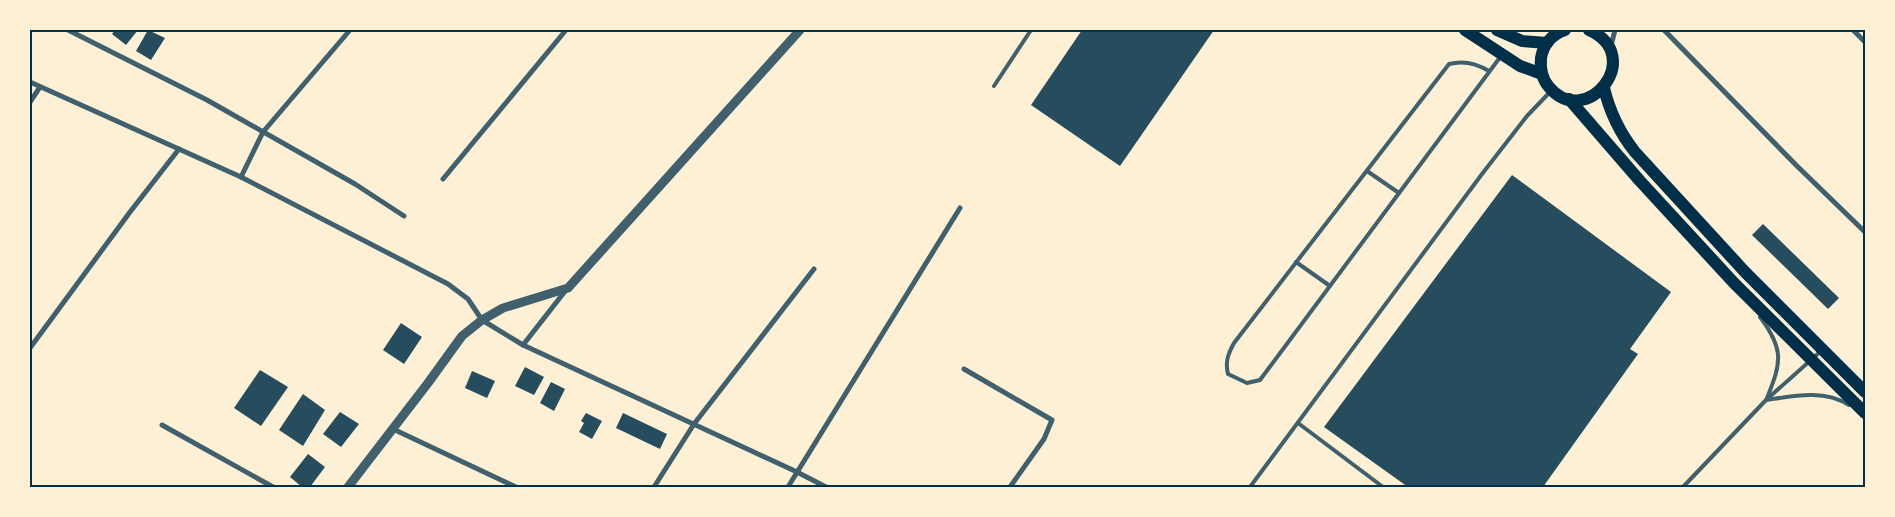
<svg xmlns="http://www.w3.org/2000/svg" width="1895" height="517" font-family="Overpass,sans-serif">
	<rect width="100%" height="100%" fill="#fdf0d5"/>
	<g fill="#264d5e">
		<polygon points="115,30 138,30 126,45 112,34"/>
		<polygon points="148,30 165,38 151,60 136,51"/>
		<polygon points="1082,30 1214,30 1120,166 1031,105"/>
		<polygon points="1512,175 1671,292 1630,349 1638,354 1543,487 1408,487 1324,427"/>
		<polygon points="1763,224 1839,298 1828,309 1752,235"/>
		<polygon points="401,323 422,337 404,364 383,350"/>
		<polygon points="525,367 544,377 534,395 515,386"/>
		<polygon points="260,370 288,387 261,426 234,408"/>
		<polygon points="472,371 495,381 487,398 465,388"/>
		<polygon points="551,382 565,389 554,411 540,403"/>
		<polygon points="303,394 325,410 303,446 279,430"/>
		<polygon points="340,412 359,424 341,447 323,434"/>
		<polygon points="586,413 602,421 592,439 579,432 584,423 581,421"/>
		<polygon points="623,413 667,434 660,449 616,428"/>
		<polygon points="308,454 325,467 310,487 302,487 290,477"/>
	</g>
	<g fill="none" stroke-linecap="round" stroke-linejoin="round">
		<g stroke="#3f606c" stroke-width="4">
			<path d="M1489,71C1476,63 1464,60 1449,64L1234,343C1228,354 1225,362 1228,374L1247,383L1260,380L1501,56"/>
			<polyline points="994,86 1031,30"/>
			<polyline points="1367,171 1399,193"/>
			<polyline points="1296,262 1330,286"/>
			<path d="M1760,317C1785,350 1781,363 1767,398"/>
			<path d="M1766,400C1793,396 1824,389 1849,405"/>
			<polyline points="1298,423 1383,487"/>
			<polyline points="1250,487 1482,174 1527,116 1550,92"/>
			<polyline points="1683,487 1766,400 1821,351"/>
		</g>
		<g stroke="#3f606c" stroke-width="5">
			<polyline points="68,30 207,100 355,184 404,216"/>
			<polyline points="1664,30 1797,166 1865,232"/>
			<polyline points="1853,30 1865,42"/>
			<polyline points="1611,46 1615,30"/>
			<polyline points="30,82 241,177 448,284 468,299 482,320 523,345 797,472 826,487"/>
			<polyline points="30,102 40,87"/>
			<polyline points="241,177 263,132 350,30"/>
			<polyline points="443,179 566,30"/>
			<polyline points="523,345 566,290"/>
			<polyline points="30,348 130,212 179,149"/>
			<polyline points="964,369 1052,420 1044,439 1010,487"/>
			<polyline points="162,425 273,487"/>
			<polyline points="393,429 516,487"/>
			<polyline points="654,487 694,424 814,269"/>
			<polyline points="788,487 960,208"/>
		</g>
		<polyline stroke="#3f606c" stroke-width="9" points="348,487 428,383 462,336 482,320 503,308 568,288 800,30"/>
		<g stroke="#003049" stroke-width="12">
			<polyline points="1465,30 1520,66 1542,74"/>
			<polyline points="1497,30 1522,41 1547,43"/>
			<path d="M1565,30C1552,34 1543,45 1541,58C1540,69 1542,79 1549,87C1586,131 1647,56 1589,30"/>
			<path d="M1604,88C1610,113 1619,132 1635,152L1745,272L1865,392"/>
			<polyline points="1569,99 1640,181 1734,283 1865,413"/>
		</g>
	</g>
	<rect width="1895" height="517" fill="none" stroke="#fdf0d5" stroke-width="62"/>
	<rect x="31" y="31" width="1833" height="455" fill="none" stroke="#003049" stroke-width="2"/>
</svg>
